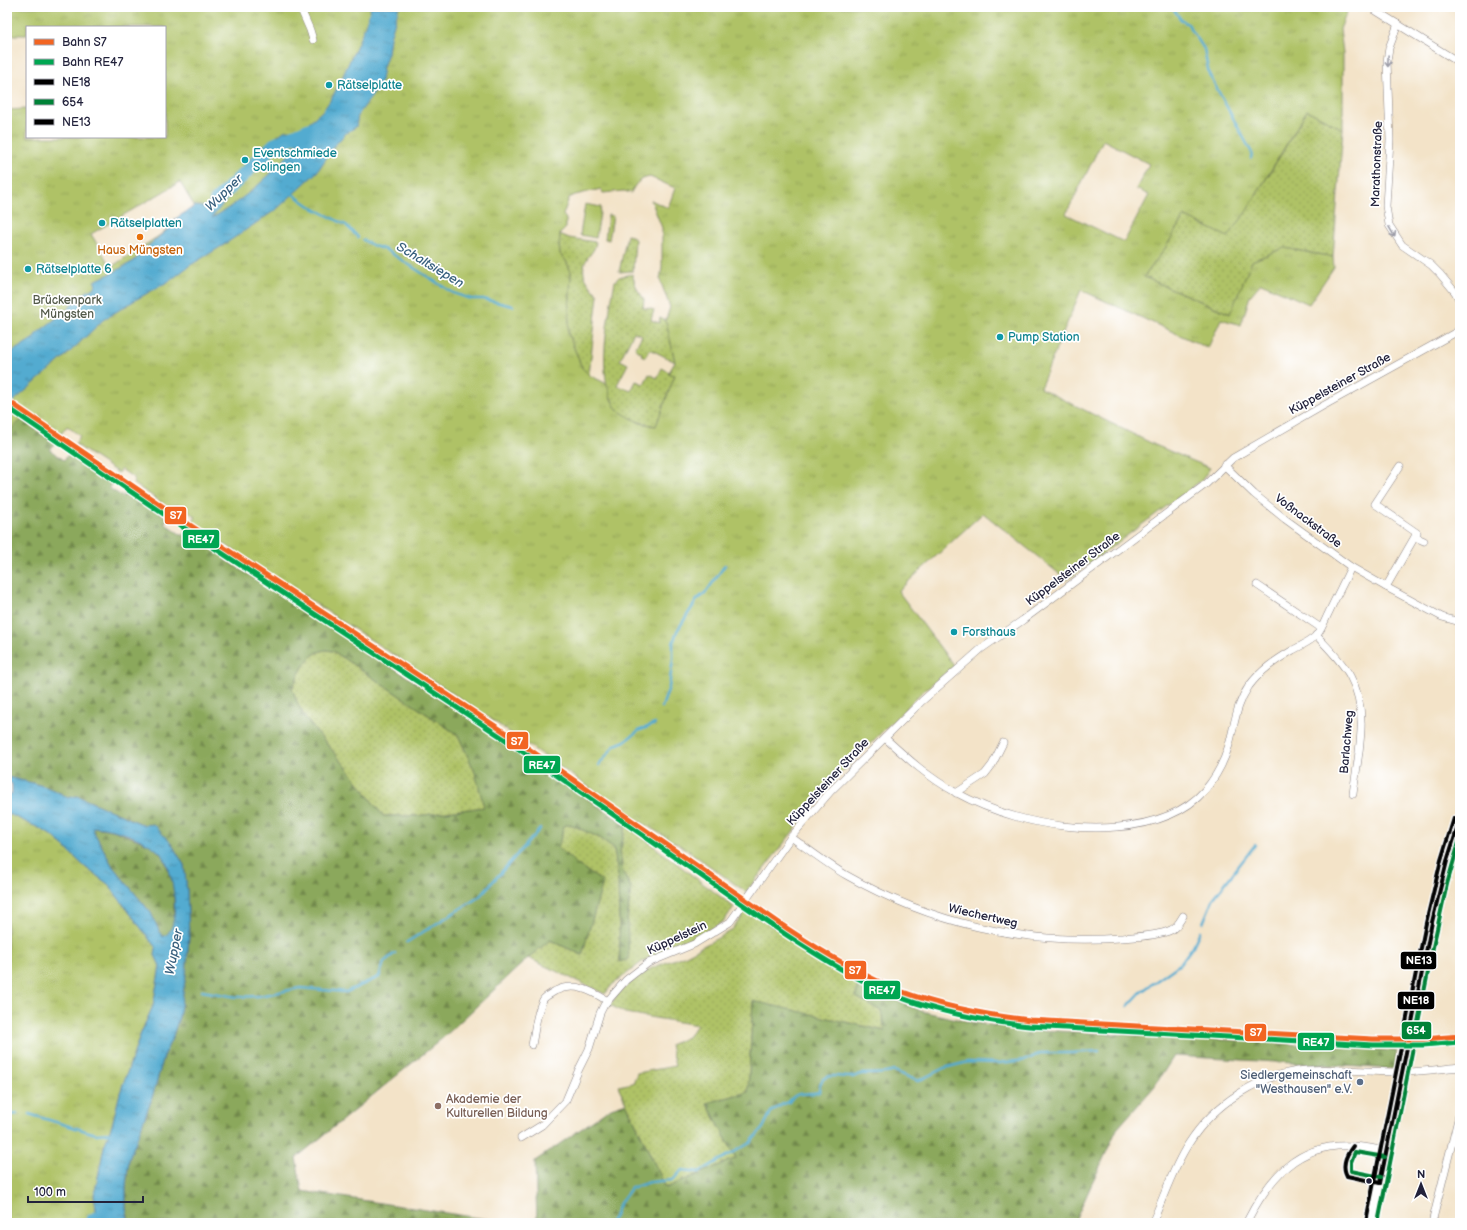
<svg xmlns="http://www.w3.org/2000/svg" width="1467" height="1230" font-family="'Balsamiq Sans',sans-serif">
	<defs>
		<pattern id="grass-dots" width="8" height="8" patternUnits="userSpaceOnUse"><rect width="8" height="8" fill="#afc266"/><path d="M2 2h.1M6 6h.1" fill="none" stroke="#96a659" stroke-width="1.8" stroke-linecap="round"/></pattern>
		<pattern id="forest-firs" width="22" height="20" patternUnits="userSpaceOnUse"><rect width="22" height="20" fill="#8ba85b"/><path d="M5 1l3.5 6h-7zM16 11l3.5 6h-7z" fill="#71884c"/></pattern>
		<pattern id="park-tufts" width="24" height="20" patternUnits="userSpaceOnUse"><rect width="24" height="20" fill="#afc266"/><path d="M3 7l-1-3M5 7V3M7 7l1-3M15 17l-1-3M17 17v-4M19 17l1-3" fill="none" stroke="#96a659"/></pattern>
		<pattern id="water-ripples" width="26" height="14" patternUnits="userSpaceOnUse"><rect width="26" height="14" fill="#53abd0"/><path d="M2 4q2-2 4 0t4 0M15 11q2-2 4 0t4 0" fill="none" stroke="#448baa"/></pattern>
	</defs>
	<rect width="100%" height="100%" fill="#fff"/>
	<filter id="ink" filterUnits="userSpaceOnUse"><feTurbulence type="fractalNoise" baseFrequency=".025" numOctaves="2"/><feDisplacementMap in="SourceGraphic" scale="8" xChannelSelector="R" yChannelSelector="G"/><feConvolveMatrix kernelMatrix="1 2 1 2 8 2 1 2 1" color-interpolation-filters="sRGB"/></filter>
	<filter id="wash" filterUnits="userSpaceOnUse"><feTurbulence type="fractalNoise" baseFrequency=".012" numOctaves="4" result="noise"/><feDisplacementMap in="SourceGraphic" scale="16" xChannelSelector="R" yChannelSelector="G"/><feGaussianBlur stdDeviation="0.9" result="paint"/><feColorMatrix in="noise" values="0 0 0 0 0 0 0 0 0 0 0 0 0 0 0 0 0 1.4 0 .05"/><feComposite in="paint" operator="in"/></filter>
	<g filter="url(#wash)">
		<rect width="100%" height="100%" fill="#f3e3c8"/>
		<g fill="url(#grass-dots)" stroke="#687250">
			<path d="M1307,110L1343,129L1333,257L1284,248L1252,261L1231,314L1144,277L1166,247L1184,216L1228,237C1257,196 1282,153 1307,110Z"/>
			<polygon points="608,215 613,216 609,240 605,239"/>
			<path d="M560,234L569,238L596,242C594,252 592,251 587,259C578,273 589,284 598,295L589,375L582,368L568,333L571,272L566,261L560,254L559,246Z"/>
			<polygon points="627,235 632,236 635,240 633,271 619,272"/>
			<path d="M632,274L637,289L644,299L643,308H647L654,310L651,320L659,323L660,318L666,320L675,362L650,349L645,357L641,355L642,353L635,349L642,335L634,332L620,360L628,364L617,385L631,391L636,381L644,384L649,374L657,378L662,368L669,372V374L675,375L656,426C642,423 629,420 617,410C615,409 614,404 613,402C596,371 609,314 615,281L619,277Z"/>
			<path d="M326,650L333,651L458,735L475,772L485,807L417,816H383L348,769L305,718L297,702L292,688C300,673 307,652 326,650Z"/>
			<polygon points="570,824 600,838 614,848 618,877 620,962 627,921 631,887 623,873 620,852 626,825 734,907 723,922 698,936 660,953 642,962 612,985 605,994 528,958 550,940 582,955 603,882 578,865 557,848 564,826"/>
			<polygon points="745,909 858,981 856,997 881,1011 886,1031 753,1002 748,1092 707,1103 736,1158 666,1188 618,1086 633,1083 637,1073 675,1066 670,1045 688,1037 697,1025 625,1013 610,1005 618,994 642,973 654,967 686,955 731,931 740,919"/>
		</g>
		<g fill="url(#forest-firs)" stroke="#56654b" fill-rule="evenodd">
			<path d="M7,410L55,443L50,450L64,460L70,452L113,481L109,488L123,497L127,491L168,518L164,523L183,536L186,531L226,558L225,560C361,644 494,734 626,825L620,852L623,873L631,887L627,921L629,959L620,962L618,877L614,848L600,838L570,824L564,826L558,848L578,865L603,882L582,955L550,940L528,958L444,1037L296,1158L302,1191L512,1223H129L126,1209V1186L129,1159L151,1101L165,1053L173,1036L179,1017L186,975L189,936L187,890L184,865L171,843L163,836L144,825L77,796L68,798C50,786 28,782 7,777ZM326,650L333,651L458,735L475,772L484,807L417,816H383L348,769L305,718L297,702L292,688C300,673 307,652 326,650Z"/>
			<polygon points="93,827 113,830 153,846 164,858 174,887 174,925 167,936 163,937 160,933 151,913 113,867 94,832"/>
			<polygon points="858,981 921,1011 975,1023 1021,1029 1245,1041 1397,1051 1394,1069 1174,1056 1154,1087 1117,1129 1074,1223 537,1223 535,1161 611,1108 626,1103 666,1188 736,1158 707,1103 748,1092 753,1001 885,1031 881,1011 856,997"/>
		</g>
		<g fill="url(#park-tufts)" stroke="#687250" fill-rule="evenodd">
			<path d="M7,7H1349L1340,29L1343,53V129L1307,110L1246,212L1228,237L1184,216L1166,247L1144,277L1230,314L1252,261L1284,248L1333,257L1334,267L1309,304L1261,283L1250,296L1241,325L1221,319L1208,348L1081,290L1040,388L1155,445L1210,468L1202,480L1067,580L983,513L898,591L954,666L922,692L830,784L746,892L689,851L631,816L466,702L192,523L196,517L177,504L173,510L133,483L135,479L121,469L118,473L75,444L80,436L67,426L61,434L30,413L7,432V110L27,109V137H165V27H27V35H13L7,28ZM1103,140L1149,164L1136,189L1149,195L1124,242L1066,214ZM650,177L675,188L668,208L651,200L662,228V267L660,280L670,307L666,320L675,362L668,374L675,375L656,426L640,423L617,410L611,399L607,384L589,375L582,368L568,333L571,272L566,261L560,254L559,246L560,234L566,228V219L563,215L569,198L575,195L601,189L603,193L624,191L631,193C635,184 639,179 650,177ZM180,182L194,206L160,235L111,267L91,234Z"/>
			<polygon points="7,813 41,829 54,837 85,867 108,884 156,948 155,955 160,966 153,1006 141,1033 120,1093 112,1125 104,1147 97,1182 94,1195 98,1223 7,1223"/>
		</g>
		<polygon fill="#afc266" stroke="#687250" points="585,204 601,207 596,238 580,235"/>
		<g fill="url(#water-ripples)" stroke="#3a6686" fill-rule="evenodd">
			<path d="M371,7H399L390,38L388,53L383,67L381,81L372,96L358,115L356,127L346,133L335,145L317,172L277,209L222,246L189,266L171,280L137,299L103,320L71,351L7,407V355L34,338L36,334L68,309L78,297L93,288L96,284L94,281L112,273L134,261L147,247L174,224L175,219L195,206L204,207L230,188L233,191L212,218L214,217C246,198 273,174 296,146C300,141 296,135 304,127C310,120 318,116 324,109C333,98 340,82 346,69C355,49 365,29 371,7Z"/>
			<polygon points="288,130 297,131 296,139 272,152 267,144 284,131"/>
			<path d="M7,777C28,782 51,786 68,798L77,796L144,825L153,824L171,843L184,865L187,890L189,936L186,975L179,1017L173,1036L165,1053L151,1101L129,1159L126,1186V1209L129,1223H98L94,1195L97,1182L104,1147L112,1125L120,1093L141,1033L153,1006L160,966L155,955L156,948L108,884L85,867L54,837L41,829L7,813V794H12V784L7,781ZM93,827C112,827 154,841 164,858C173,872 183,929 163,937L160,933L151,913L113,867L94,832Z"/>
		</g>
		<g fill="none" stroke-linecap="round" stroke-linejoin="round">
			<g stroke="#53abd0" stroke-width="2.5">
				<polyline points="1172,7 1182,21 1188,24 1204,49 1209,74 1252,153 1251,158"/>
				<polyline points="291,193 311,207 346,225 358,237"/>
				<polyline points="363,240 374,246 386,250 453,293 471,299 483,299 513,306"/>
				<polyline points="662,707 669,687 673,659 673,644 677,631 697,600 707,591 725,565"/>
				<polyline points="599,765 615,745 625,741 638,731 655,724"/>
				<polyline points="1203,923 1213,899 1255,845"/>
				<polyline points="407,942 479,897 540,829"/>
				<polyline points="202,991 237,997 259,996 300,988 346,992 379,977 384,962 395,953"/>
				<polyline points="1128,1006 1141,992 1180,964 1193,946 1200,931"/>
				<polyline points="29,1114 96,1134 111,1133"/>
				<polyline points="7,1115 17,1114"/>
				<path d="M610,1223L615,1216L618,1206L631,1188L650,1182L673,1180L682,1170L699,1172L750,1143L763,1128L771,1112L783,1104L789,1102C797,1089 807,1096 819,1092C820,1068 838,1078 853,1077C857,1076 858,1074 862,1074C874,1073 882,1075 894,1071L918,1081L944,1068L968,1062L998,1063L1027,1060L1040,1053H1071L1099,1051"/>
			</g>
			<polyline stroke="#53abd0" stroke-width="8" points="89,1223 91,1218 106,1210"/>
			<polyline stroke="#53abd0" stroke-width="14" points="216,201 274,145 315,127"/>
		</g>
	</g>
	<g filter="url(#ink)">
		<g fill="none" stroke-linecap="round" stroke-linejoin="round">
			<g stroke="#8a8282" stroke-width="8">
				<g id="street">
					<polyline points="300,7 310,30 313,40"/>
					<polyline points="1370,7 1460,63"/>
					<polyline points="1398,24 1389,48 1387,61 1390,140 1386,206 1389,225 1402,245 1431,265 1440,274 1455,292 1460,301"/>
					<polyline points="1224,465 1254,494 1285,519 1351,567 1386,587 1442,617 1460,622"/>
					<polyline points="1415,537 1424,541"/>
					<polyline points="1257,585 1321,628"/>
					<polyline points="1386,587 1417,533 1375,504 1400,466"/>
					<path d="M1316,635C1328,648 1342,661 1350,676C1370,712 1358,754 1353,794"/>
					<path d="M885,738C908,759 928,777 955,792C975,803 995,811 1017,817C1072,833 1164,837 1205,790C1216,777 1224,762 1229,745C1235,723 1236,705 1249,686C1261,670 1276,660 1293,650C1301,646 1311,641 1317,635C1322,629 1325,620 1329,612C1336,597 1344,582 1351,567"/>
					<polyline points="956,793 985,774 992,765 1003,743"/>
					<path d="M791,837C809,850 827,864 846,875C930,923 1024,945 1120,938C1135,937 1158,936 1171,930C1177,927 1180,921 1183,916"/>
					<path d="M532,1045C535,1031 536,1013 543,1000C545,996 551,994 555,991C574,982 590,990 606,1000"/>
					<polyline points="521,1138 542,1125 566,1100 579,1069 589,1049 600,1013 604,1005 626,980 648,963 694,944 730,922 791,837 831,791 922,701 981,649 1023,620 1206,484 1233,458 1321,407 1460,330"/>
					<path d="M1152,1223C1164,1197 1173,1167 1189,1143C1214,1104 1259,1074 1306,1070C1337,1068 1368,1072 1400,1072C1420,1072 1440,1069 1460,1067"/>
					<path d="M1246,1223C1269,1178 1297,1143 1352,1146C1363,1146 1375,1149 1386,1151"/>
					<polyline points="1432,1223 1460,1111"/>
				</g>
			</g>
			<g stroke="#8a8282" stroke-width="10">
				<path id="secondary" d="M1372,1223C1387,1145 1402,1066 1418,988C1430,931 1441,875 1460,820"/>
			</g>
			<use href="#street" stroke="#fff" stroke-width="7"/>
			<use href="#secondary" stroke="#fff" stroke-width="9"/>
			<g stroke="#fff" stroke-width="7">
				<g id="bus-1">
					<path d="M1353,1146C1346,1155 1341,1165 1347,1176L1380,1183"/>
					<polyline points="1380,1183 1432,922 1447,861 1460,820"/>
				</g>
			</g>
			<g stroke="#fff" stroke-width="7">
				<g id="bus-2">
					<polyline points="1381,1177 1351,1171 1351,1162 1355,1152 1385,1157"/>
					<polyline points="1378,1223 1433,947 1447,884 1460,839"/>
				</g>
			</g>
			<g stroke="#fff" stroke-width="7">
				<polyline id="bus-3" points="1366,1222 1426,923 1441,860 1454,818"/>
			</g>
			<use href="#bus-1" stroke="#000" stroke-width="4"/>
			<use href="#bus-2" stroke="#008237" stroke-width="4"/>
			<use href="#bus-3" stroke="#000" stroke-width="4"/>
			<g stroke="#fff" stroke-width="8">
				<path id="rail-1" d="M7,400L187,523L506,733L788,929C824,953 862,976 903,992C944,1007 987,1015 1030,1020L1373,1039H1423L1460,1036"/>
			</g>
			<g stroke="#fff" stroke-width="8">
				<path id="rail-2" d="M7,407L184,528L503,738L785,934C821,958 858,981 899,997C941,1013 985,1021 1029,1026L1373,1045H1423L1460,1042"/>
			</g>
			<use href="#rail-1" stroke="#f26522" stroke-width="5"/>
			<use href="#rail-2" stroke="#00a651" stroke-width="5"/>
		</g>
		<defs><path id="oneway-shaft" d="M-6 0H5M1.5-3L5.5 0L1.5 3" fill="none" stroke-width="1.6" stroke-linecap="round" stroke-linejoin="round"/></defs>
		<g stroke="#9c9ca7">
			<use href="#oneway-shaft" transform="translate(1388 61) rotate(91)"/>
			<use href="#oneway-shaft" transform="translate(1392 232) rotate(60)"/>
		</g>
	</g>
	<g fill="#0f9aa8" stroke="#fff" stroke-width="1.5">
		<circle cx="329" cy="85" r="4"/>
		<circle cx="245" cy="160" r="4"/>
		<circle cx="102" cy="223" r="4"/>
		<circle cx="28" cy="269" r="4"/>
		<circle cx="1000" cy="337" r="4"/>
		<circle cx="954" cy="632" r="4"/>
	</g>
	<circle fill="#e8710a" stroke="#fff" stroke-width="1.5" cx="140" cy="237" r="4"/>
	<circle fill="#5c6f8a" stroke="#fff" stroke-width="1.5" cx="1360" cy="1082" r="4"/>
	<circle fill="#8d6e63" stroke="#fff" stroke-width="1.5" cx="438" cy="1106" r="4"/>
	<circle fill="#22223b" stroke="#fff" stroke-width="1.5" cx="1369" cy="1181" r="3.5"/>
	<g text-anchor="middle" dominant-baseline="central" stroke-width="3.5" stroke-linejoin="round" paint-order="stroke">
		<g font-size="12" fill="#0d838f" stroke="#fff" text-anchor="start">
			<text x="337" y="85">Rätselplatte</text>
			<text x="253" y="153">Eventschmiede<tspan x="253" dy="14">Solingen</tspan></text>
			<text x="110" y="223">Rätselplatten</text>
			<text x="36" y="269">Rätselplatte 6</text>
			<text x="1008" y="337">Pump Station</text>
			<text x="962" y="632">Forsthaus</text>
		</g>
		<g font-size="12" fill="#22223b" stroke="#fff">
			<text transform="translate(1377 164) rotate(-88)">Marathonstraße</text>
			<text transform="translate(1340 384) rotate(-29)">Küppelsteiner Straße</text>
			<text transform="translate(1308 521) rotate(37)">Voßnackstraße</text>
			<text transform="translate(1073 569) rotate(-37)">Küppelsteiner Straße</text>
			<text transform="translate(1347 742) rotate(-85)">Barlachweg</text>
			<text transform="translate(828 782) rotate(-47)">Küppelsteiner Straße</text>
			<text transform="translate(983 916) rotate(13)">Wiechertweg</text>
			<text transform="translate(677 938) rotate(-25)">Küppelstein</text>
		</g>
		<g font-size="12" fill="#c56008" stroke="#fff">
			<text x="140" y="250">Haus Müngsten</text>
		</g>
		<g font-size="12" fill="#535a4a" stroke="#fff">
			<text x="67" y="300">Brückenpark<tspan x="67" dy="14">Müngsten</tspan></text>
		</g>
		<g font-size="12" fill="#4e5e75" stroke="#fff" text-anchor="end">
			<text x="1352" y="1075">Siedlergemeinschaft<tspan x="1352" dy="14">"Westhausen" e.V.</tspan></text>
		</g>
		<g font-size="12" fill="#785e54" stroke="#fff" text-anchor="start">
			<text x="446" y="1099">Akademie der<tspan x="446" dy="14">Kulturellen Bildung</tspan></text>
		</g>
		<g font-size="13" font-style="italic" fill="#38607e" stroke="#fff">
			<text transform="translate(224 193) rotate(-44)">Wupper</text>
			<text transform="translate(430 265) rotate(31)">Schaltsiepen</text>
			<text transform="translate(174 952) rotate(-79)">Wupper</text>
		</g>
	</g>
	<g stroke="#fff" stroke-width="1.5">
		<rect x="164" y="506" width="23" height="19" rx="4" fill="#f26522"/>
		<rect x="182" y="529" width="38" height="20" rx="4" fill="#00a651"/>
		<rect x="506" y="731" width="23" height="19" rx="4" fill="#f26522"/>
		<rect x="523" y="755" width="38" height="19" rx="4" fill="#00a651"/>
		<rect x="1400" y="951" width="37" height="19" rx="4" fill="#000"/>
		<rect x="844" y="960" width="23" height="20" rx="4" fill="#f26522"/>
		<rect x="863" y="980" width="38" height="20" rx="4" fill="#00a651"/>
		<rect x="1397" y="991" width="38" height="19" rx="4" fill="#000"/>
		<rect x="1401" y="1021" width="31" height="19" rx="4" fill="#008237"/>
		<rect x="1244" y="1023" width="23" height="19" rx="4" fill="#f26522"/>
		<rect x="1297" y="1032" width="38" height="19" rx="4" fill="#00a651"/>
	</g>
	<g font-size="11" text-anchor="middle" font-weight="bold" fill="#fff">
		<text x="176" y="519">S7</text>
		<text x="201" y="543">RE47</text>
		<text x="517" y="745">S7</text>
		<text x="542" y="769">RE47</text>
		<text x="1419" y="964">NE13</text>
		<text x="855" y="974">S7</text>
		<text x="882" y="994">RE47</text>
		<text x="1416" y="1004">NE18</text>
		<text x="1416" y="1034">654</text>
		<text x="1256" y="1036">S7</text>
		<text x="1316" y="1046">RE47</text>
	</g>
	<rect width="1467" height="1230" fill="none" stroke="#fff" stroke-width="24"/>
	<rect x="26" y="26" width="140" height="112" fill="#ffffff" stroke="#a7a7b1"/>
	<rect x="34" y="39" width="20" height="6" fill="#f26522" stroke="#a7a7b1"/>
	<text x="62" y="46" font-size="12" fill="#22223b">Bahn S7</text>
	<rect x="34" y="59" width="20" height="6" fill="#00a651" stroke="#a7a7b1"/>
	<text x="62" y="66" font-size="12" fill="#22223b">Bahn RE47</text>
	<rect x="34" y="79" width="20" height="6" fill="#000000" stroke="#a7a7b1"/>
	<text x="62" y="86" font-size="12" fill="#22223b">NE18</text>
	<rect x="34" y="99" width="20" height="6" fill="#008237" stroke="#a7a7b1"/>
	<text x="62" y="106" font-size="12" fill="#22223b">654</text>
	<rect x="34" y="119" width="20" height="6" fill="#000000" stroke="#a7a7b1"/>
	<text x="62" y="126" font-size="12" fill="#22223b">NE13</text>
	<g transform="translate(1421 1184)" stroke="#ffffff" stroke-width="3" paint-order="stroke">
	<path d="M0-3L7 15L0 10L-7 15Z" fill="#22223b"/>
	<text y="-6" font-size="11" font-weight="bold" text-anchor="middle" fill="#22223b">N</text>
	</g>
	<path d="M28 1196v6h115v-6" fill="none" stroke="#22223b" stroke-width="2"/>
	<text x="34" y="1196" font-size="12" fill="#22223b" stroke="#ffffff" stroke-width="3" paint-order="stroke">100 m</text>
</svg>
